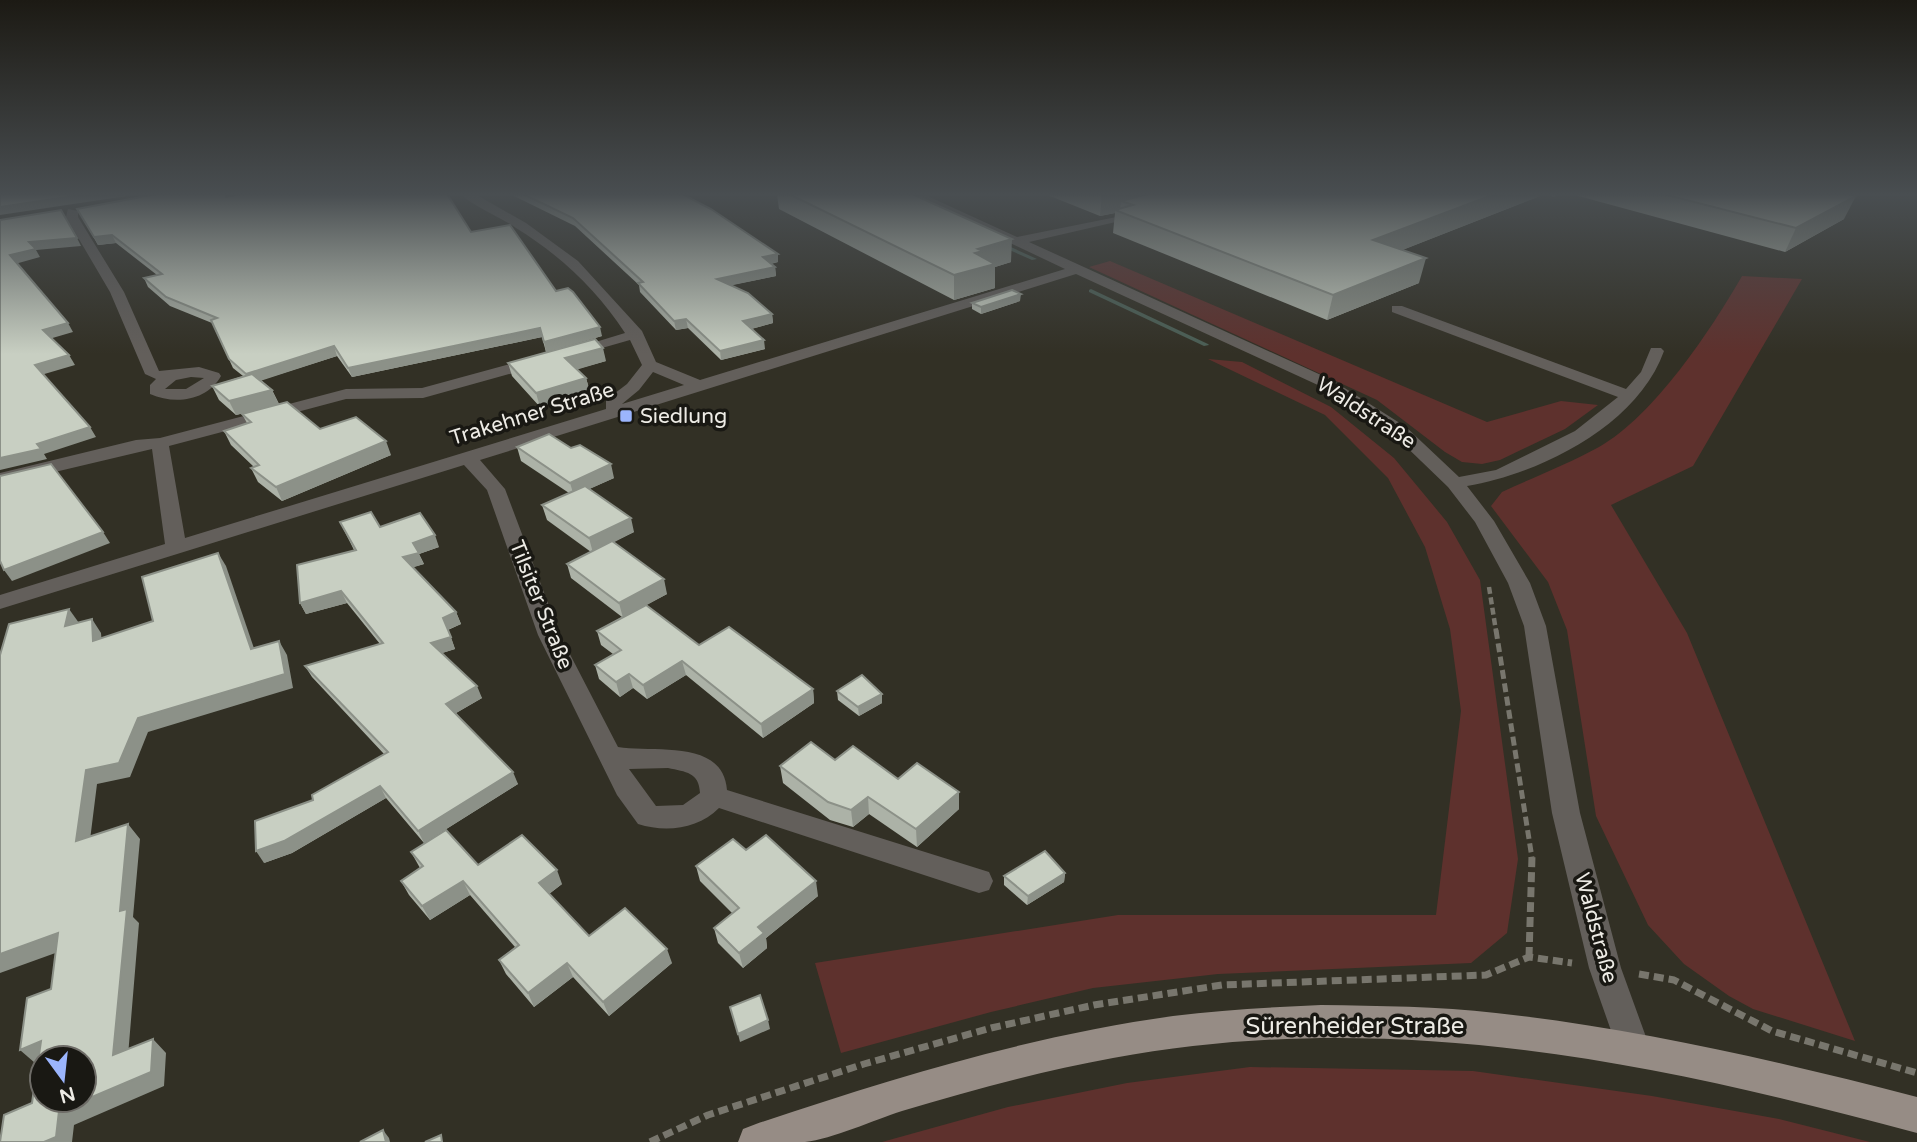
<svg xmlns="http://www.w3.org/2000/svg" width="1917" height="1142" font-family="'Varela Round',sans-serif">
	<rect width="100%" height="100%" fill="#323025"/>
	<g fill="#5e312d">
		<polygon points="1110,261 1487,422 1561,401 1598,405 1565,429 1500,460 1482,464 1462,462 1445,452 1377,400 1089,267"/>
		<path d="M1742,276L1802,279L1693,466L1611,505L1687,633L1855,1041L1753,1009L1729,996L1684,964L1648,925L1596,816L1567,630L1548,582L1491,506L1502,492C1534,477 1568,464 1599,447C1654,416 1711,330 1742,276Z"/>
		<polygon points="1208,359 1242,362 1331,407 1394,458 1447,522 1480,580 1518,859 1507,933 1471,963 1218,974 1093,988 991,1012 841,1053 815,963 1118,915 1436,915 1461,711 1450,629 1425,547 1388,478 1325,415"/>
		<polygon points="1250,1067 1473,1071 1652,1096 1779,1119 1870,1142 882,1142 1008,1107 1127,1083"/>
	</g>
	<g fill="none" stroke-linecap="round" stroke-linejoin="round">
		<g fill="#4c6056" fill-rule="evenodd">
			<polygon points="998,243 1002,243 1037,259 1032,260 998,245"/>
			<polygon points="1091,289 1208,344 1209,345 1204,346 1089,292 1089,290"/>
		</g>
		<polyline stroke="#78766d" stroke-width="4.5" stroke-dasharray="7 3.5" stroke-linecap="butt" points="1489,587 1496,631"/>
		<polyline stroke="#78766d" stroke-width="5" stroke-dasharray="9 4.5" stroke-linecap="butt" points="1496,630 1532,858"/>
		<g stroke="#78766d" stroke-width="7" stroke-dasharray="10 5" stroke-linecap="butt">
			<polyline points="1529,957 1532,856"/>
			<polyline points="1639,974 1674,980 1772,1031 1917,1073"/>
			<polyline points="650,1142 708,1115 864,1064 991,1028 1094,1005 1222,985 1486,975 1529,957 1572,963"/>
		</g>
		<g fill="#635f5b" fill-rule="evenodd">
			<path d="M460,194H475L526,223L578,261L642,331L656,362L700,380L1065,269L907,194H923L1017,237L1146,211V215L1029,242L1332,380L1406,427L1459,477L1496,470L1575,431L1618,397L1392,312V306H1402L1626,389L1641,372L1651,348H1661L1664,351C1638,425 1540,474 1467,486L1494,521L1530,583L1546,626L1580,813L1621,968L1650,1048L1645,1059L1633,1064L1621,1059L1589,968L1552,813L1524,626L1508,583L1475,522L1448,487L1394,435L1320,386L1076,274L480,460L505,489L560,635L618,747C653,753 723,738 727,790L989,872L993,881L989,890L979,893L719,808C698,829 666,833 638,824L617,795L538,635L487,490L464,465L0,609V595L165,544L152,449L0,485V473L136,440L160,438L346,389L422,388L536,357L544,362L542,365L423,398L346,399L169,446L185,538L606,409V400L627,384L642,365L630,340L574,356L566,351L625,333C597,290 560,255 516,228C499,216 476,208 460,194ZM653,372L684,385L622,404L639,390ZM668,768C686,772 699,772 700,793L683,805L656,806L629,769Z"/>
			<path d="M68,209L78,211V217L124,292L159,371L199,367L219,373L221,376C207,401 175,405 150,394V385L156,379L145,374L110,292L66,217ZM191,377L204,378L186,389H165L176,380Z"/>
		</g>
		<path fill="#968c85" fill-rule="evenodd" d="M1321,1005C1380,1006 1438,1006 1496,1013C1639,1029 1778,1061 1917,1097V1133C1650,1061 1389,1007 1113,1058C1042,1071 972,1090 902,1111C874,1120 832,1139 805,1142C783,1142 760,1142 738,1142L743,1129L756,1124C892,1078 1030,1036 1173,1016C1222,1010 1272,1007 1321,1005Z"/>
	</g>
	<g fill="#acb2a7">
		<polygon points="510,194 682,194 778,262 771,264 775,267 776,276 731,285 772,314 773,323 751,329 765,349 721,360 688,328 676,330 640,292 639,285 575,226"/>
		<polygon points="777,194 912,194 1011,262 995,267 995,288 954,300 779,209"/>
		<polygon points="1045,194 1560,194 1554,197 1545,194 1402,250 1419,283 1327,320 1113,233 1115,213 1100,216"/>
		<polygon points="1571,194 1847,194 1844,219 1785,252"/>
		<polygon points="230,196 471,232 556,291 602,336 546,352 542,337 352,377 337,356 261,380 272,390 279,404 236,415 219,400 212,386 243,376 233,368 212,323 170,306 148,287 144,278 157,275 116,243 98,245 77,209"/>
		<polygon points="1020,301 981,314 972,309 972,303"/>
		<polygon points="606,361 577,369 586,378 590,392 540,407 512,376 508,363"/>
		<polygon points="242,414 320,429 391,455 282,501 258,482 251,468 254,467 231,445 224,431 247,423"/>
		<polygon points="517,447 614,478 589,489 634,532 613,542 667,594 646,605 699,645 813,689 814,703 763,738 686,675 647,699 633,688 620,697 599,679 595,665 613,654 601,645 597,631 622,617 571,578 567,564 591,552 547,520 542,505 569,493 521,461"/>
		<polygon points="340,522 380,527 439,547 419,554 424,564 413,567 456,612 461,624 448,630 455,649 442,653 482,698 456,713 518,784 424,843 386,798 292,853 264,863 313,800 384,754 312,677 305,666 380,644 347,603 306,614 300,603 354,550"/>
		<polygon points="837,691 882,703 859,716 838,700"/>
		<polygon points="835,760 898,779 959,809 917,847 869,814 853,827 830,820 783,783 780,766"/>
		<polygon points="746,850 818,896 766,938 767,948 743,968 718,943 714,928 732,913 700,881 696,866"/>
		<polygon points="411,852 478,865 562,884 549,894 589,936 672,963 609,1016 573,977 534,1007 506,974 499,960 515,947 470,895 430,920 409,895 401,881 420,868"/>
		<polygon points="1065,873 1064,882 1027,905 1004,885 1004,876"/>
	</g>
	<g fill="#8c9188">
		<polygon points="87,194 140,194 0,215 0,207"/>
		<polygon points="1102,194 1198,194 1133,205 1121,201 1120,211 1115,210 1115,213 1100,216"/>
		<polygon points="1495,194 1545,194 1367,264 1373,240"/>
		<polygon points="1856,196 1844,219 1785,252 1796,228"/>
		<polygon points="112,235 116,243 98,245 94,237"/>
		<polygon points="77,238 81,246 36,250 40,257 15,264 10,255 29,242"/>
		<polygon points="1012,239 1011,262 995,267 995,288 954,300 954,275 978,249"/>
		<polygon points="778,254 778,262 764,265 763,257"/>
		<polygon points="1426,258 1419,283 1327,320 1333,295"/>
		<polygon points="775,267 776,276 719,288 717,279"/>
		<polygon points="1021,294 1020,301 981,314 981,307"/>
		<polygon points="772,314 773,323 744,331 743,321"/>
		<polygon points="686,319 688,328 676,330 674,321"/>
		<polygon points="68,323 73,332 49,339 43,330"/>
		<polygon points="600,327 602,336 546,352 544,342"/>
		<polygon points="540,328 542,337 352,377 348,368"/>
		<polygon points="764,340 765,349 721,360 720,351"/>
		<polygon points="334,346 337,356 251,384 246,374"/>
		<polygon points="603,348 606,361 569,372 565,358"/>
		<polygon points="69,355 75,365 41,375 35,365"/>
		<polygon points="586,378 590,392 540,407 536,393"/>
		<polygon points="272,390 279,404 236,415 229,401"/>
		<polygon points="90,427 96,437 44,454 47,459 0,470 0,458 37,444"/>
		<polygon points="386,441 391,455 282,501 276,487"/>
		<polygon points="611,464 614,478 574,496 570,483"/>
		<polygon points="631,518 634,532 593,553 589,538"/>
		<polygon points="103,532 110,543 12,581 4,570"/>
		<polygon points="435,535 439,547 419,554 424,564 408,569 403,557 413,543"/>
		<polygon points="218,553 226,566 259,663 251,649"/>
		<polygon points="664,579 667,594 623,618 619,603"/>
		<polygon points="341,591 347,603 306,614 300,603"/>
		<polygon points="69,609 79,623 65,626"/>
		<polygon points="456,612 461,624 447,630 443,618"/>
		<polygon points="92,619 101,633 103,655 93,641"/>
		<polygon points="451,637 455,649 436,655 431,643"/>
		<polygon points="279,641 287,655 293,688 148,732 130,777 97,784 88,856 76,841 86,770 138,718"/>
		<polygon points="682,661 686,675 647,699 643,685"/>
		<polygon points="629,674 633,688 620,697 616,682"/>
		<polygon points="477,686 482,698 451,716 446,704"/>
		<polygon points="813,689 814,703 763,738 761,724"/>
		<polygon points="882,694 882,703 859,716 858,707"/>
		<polygon points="513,772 518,784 424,843 418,831"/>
		<polygon points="380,786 386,798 292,853 264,863 256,851"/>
		<polygon points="959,792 959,809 917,847 916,829"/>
		<polygon points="868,797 869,814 853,827 851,810"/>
		<polygon points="128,824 140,839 133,917 139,923 127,1068 113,1055 120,911"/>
		<polygon points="557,870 562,884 545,897 539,883"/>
		<polygon points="1065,873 1064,882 1027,905 1028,896"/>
		<polygon points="463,881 470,895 430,920 422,906"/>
		<polygon points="816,881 818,896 766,938 767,948 743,968 739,953 758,927"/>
		<polygon points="58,933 72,947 0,973 0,954"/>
		<polygon points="667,949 672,963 609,1016 603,1002"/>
		<polygon points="567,963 573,977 534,1007 528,993"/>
		<polygon points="768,1020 770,1029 740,1042 738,1034"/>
		<polygon points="153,1039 166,1053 164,1086 74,1125 72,1142 44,1142 59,1111"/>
		<polygon points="41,1041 42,1060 35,1063 20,1050"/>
		<polygon points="383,1130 389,1138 390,1142 386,1142"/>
	</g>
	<g fill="#c8cfc2" stroke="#8c9188" stroke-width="2" fill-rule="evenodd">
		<polygon points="0,194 87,194 0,207"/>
		<polygon points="157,194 225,194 226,197 241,194 447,194 471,232 510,225 556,291 568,288 573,292 600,327 544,342 540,328 348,368 334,346 246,374 229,359 211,320 217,318 166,297 144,278 162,274 112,235 94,237 77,209"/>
		<polygon points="523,194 682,194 711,209 778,254 763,257 775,267 717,279 748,293 772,314 743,321 764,340 720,351 686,319 674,321 638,283 643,282 573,218"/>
		<polygon points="789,194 912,194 1012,239 978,249 983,251 975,253 995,264 954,275"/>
		<polygon points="1149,194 1495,194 1373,240 1426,258 1333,295 1115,210 1133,205 1121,201"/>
		<polygon points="1663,194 1847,194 1856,196 1796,228"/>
		<polygon points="61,210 77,238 29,242 36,249 10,255 68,323 43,330 69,355 35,365 90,427 37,444 41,449 0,458 0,220"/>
		<polygon points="1012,290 1021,294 981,307 972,303"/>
		<polygon points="595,339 603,348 565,358 586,378 536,393 508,363"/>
		<polygon points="252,374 272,390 229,401 212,386"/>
		<polygon points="287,402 320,429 356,417 386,441 276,487 251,468 259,465 224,431 251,422 242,414"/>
		<polygon points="549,434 571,448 580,445 611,464 570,483 517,447"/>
		<polygon points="51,464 103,532 4,570 0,561 0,476"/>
		<polygon points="585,486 631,518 589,538 542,505"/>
		<polygon points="371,512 380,527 420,513 435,535 413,543 419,553 403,557 456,612 443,618 451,637 431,643 477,686 446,704 513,772 418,831 380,786 284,841 256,851 255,821 313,800 312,795 388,752 305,666 383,643 341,591 300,603 297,565 356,550 340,522"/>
		<polygon points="612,541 664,579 619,603 567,564"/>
		<path d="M218,553L251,649L279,641L285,674L138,718L119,763L86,770L76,841L128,824L120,911L127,909L113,1055L153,1039L151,1072L59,1111L56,1137L44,1142H0L4,1115L32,1103L41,1041L20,1050L27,998L51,989L58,933L0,954V655L9,624L69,609L65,626L92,619L93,641L153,621L142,577ZM42,1058H84V1100H42Z"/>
		<polygon points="646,605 699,645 729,627 813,689 761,724 682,661 643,685 629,674 616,682 595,665 621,650 597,631"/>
		<polygon points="862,675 882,694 858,707 837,691"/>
		<polygon points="811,742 835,760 853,746 898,779 917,763 959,792 916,829 868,797 851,810 828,802 780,766"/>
		<polygon points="446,830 478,865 522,835 557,870 539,883 589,936 625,908 667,949 603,1002 567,963 528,993 499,960 519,945 463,881 422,906 401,881 423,866 411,852"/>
		<polygon points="766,835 816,881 758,927 764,933 739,953 714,928 739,908 696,866 733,839 746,850"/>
		<polygon points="1045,851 1065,873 1028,896 1004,876"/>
		<polygon points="760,995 768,1020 738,1034 730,1007"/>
		<polygon points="383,1130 386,1142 360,1142"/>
		<polygon points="441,1135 442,1142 425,1142"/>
	</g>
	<linearGradient id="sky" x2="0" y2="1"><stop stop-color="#1c1a14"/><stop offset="0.55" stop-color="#494e51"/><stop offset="1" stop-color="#494e51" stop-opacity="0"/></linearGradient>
	<rect width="1917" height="354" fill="url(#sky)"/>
	<rect fill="#9bb5fd" stroke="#191813" stroke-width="2.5" x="619" y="409" width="14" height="14" rx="3.5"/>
	<g text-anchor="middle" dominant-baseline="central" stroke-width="7" stroke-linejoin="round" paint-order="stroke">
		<g font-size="21" fill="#edebe5" stroke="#191813">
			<text transform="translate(1366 413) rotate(33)">Waldstraße</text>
			<text transform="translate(532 414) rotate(-17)">Trakehner Straße</text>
			<text transform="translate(541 605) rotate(68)">Tilsiter Straße</text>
			<text transform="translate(1596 928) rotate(75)">Waldstraße</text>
		</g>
		<g font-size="21" fill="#edebe5" stroke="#191813" text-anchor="start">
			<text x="640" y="416">Siedlung</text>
		</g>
		<g font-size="24" fill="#edebe5" stroke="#191813">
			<text x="1355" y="1026">Sürenheider Straße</text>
		</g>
	</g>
	<g transform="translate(63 1079) rotate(165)"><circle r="33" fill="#191813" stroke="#6e6c67" stroke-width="2"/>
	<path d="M0-5L12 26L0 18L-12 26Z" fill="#9bb5fd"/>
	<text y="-10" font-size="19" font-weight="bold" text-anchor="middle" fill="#edebe5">N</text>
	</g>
</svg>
